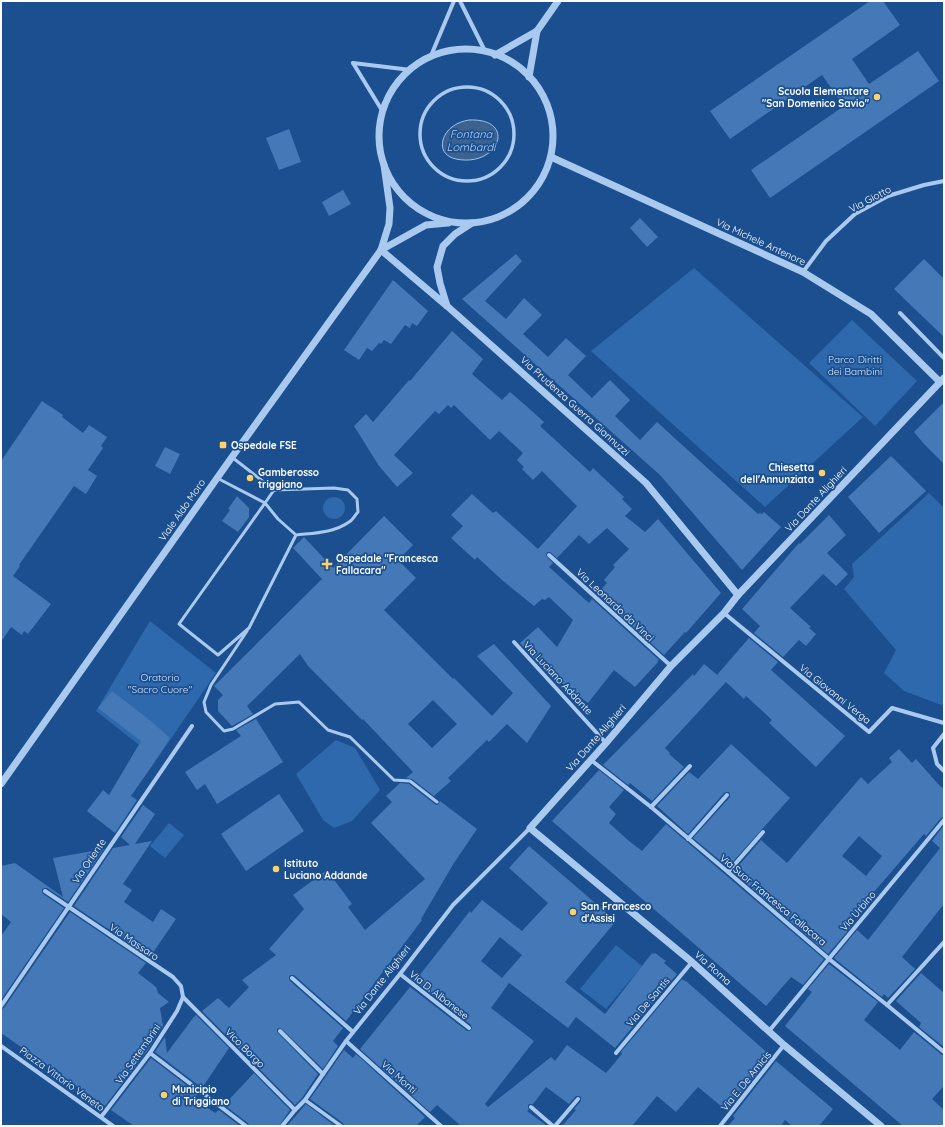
<svg xmlns="http://www.w3.org/2000/svg" width="945" height="1127" font-family="Quicksand,sans-serif">
	<rect width="100%" height="100%" fill="#1b4f8f"/>
	<g fill="#2e69ad">
		<polygon points="694,268 863,417 765,507 591,351"/>
		<polygon points="852,320 917,381 875,426 809,363"/>
		<polygon points="929,493 944,508 944,706 904,691 884,673 896,650 844,589 854,577 852,564"/>
		<circle cx="334" cy="508" r="11"/>
		<polygon points="150,621 216,673 157,759 96,711"/>
		<polygon points="336,740 355,748 380,790 352,821 334,828 323,820 296,774"/>
		<polygon points="169,823 184,835 165,858 150,846"/>
		<polygon points="616,945 642,966 606,1009 580,989"/>
	</g>
	<path fill="#3c6290" stroke="#9cc4f0" d="M469,120C518,118 499,168 456,159C437,155 440,136 452,127C457,123 463,121 469,120Z"/>
	<g fill="#4478b7" fill-rule="evenodd">
		<polygon points="870,1 883,1 900,25 852,59 869,84 918,51 939,81 770,198 751,170 844,106 822,75 730,139 710,111"/>
		<polygon points="289,129 301,162 279,170 266,138"/>
		<polygon points="343,190 351,204 329,216 322,202"/>
		<polygon points="640,218 658,237 647,247 630,228"/>
		<polygon points="516,254 522,261 485,301 506,319 524,298 542,315 523,334 548,357 566,338 586,356 568,375 592,398 610,380 630,400 615,416 640,440 657,422 758,514 760,513 762,514 764,512 781,527 742,570 660,475 462,299"/>
		<polygon points="924,259 944,279 944,337 894,289"/>
		<polygon points="393,280 428,311 417,326 412,323 410,328 405,325 391,344 384,340 381,344 379,343 372,351 367,348 359,360 344,350"/>
		<polygon points="452,331 483,359 472,374 502,400 510,392 524,404 544,422 540,426 590,472 593,468 624,497 622,499 632,509 625,516 645,532 658,519 721,593 686,633 685,632 664,655 597,594 607,583 604,580 615,567 613,565 629,549 607,528 589,544 579,535 557,558 550,552 547,552 546,556 553,563 549,567 589,603 592,599 659,660 657,661 658,662 635,687 614,670 588,703 545,671 520,643 538,627 557,647 573,620 549,597 545,600 542,599 534,606 502,580 477,557 475,560 451,538 463,526 451,515 472,494 493,513 496,511 538,549 577,506 542,471 533,480 522,469 524,467 517,460 523,453 499,431 490,440 454,405 451,408 448,405 439,414 435,411 394,455 413,473 397,487 379,466 354,426 366,414 373,422 409,380 410,381"/>
		<polygon points="42,401 63,415 62,417 83,433 89,425 107,437 101,446 103,448 88,470 97,476 86,494 74,486 19,565 20,566 13,576 51,604 28,634 24,631 22,635 11,627 1,642 1,461"/>
		<polygon points="944,402 944,464 925,445 914,432"/>
		<polygon points="165,447 180,454 170,474 155,466"/>
		<polygon points="891,456 926,491 879,533 848,497"/>
		<polygon points="237,496 249,508 249,517 238,532 222,521 230,510 228,509"/>
		<polygon points="829,515 846,535 827,553 848,574 836,586 823,574 790,608 811,627 809,628 816,634 806,646 799,640 783,657 754,633 760,626 742,609 799,543 800,544"/>
		<path d="M384,516L413,545L398,560L416,578L384,610L453,679L454,678L492,716L513,693L477,656L494,644L551,706L527,743L507,724L489,742L487,740L448,778L451,781L434,796L412,779L406,778L413,772L363,719L362,720L308,666L300,654L247,706L253,714L232,726L218,711V700L223,695L214,686L322,579L293,548L304,537L333,568ZM433,700L457,724L432,748L408,724Z"/>
		<polygon points="749,638 778,662 771,670 845,736 816,767 769,723 772,720 746,696 744,699 726,682 665,748 670,753 669,754 684,767 652,801 630,783 628,785 603,765 693,674 694,676 704,664 721,678 717,675"/>
		<polygon points="112,691 151,721 170,738 154,763 131,796 137,800 115,833 87,811 103,790 109,795 141,741 98,708"/>
		<polygon points="256,719 283,762 217,804 205,784 197,790 185,772 241,736 236,730"/>
		<polygon points="731,744 790,798 728,867 693,838 730,797 730,794 729,792 726,792 724,793 688,834 657,806 689,772 698,779"/>
		<path d="M899,749L912,763L916,759L938,784L944,789V817L941,818L926,836L924,834L848,922L852,926L828,954L733,872L761,840L787,863L861,777L868,784L892,762L889,758ZM859,836L882,856L866,876L842,856Z"/>
		<polygon points="599,770 624,790 609,807 616,814 609,823 629,841 642,851 666,824 824,959 803,985 791,977 766,1006 552,821"/>
		<polygon points="400,783 409,784 436,805 438,805 440,801 477,829 454,863 421,919 422,920 346,1021 294,975 291,975 289,976 289,979 290,981 343,1028 333,1041 338,1046 323,1069 282,1029 279,1028 277,1029 277,1032 278,1033 318,1074 302,1098 295,1105 202,1011 218,998 229,1008 249,987 242,980 276,955 269,949 304,909 293,895 327,870 352,904 348,907 365,930 425,879 371,823 392,802 386,796"/>
		<polygon points="279,794 304,831 246,871 221,834"/>
		<polygon points="143,805 155,814 135,844 152,841 123,884 132,890 124,902 153,922 161,909 176,919 150,957 74,906 113,848 130,845 121,837"/>
		<polygon points="944,825 944,904 902,957 915,969 888,998 884,994 882,997 834,958 857,930 868,940 940,848 932,841"/>
		<path d="M529,846L616,921L565,982L605,1014L652,953L653,954L655,953L666,961L664,963L677,974L615,1048L576,1017L568,1028L508,982L509,983L491,1008L534,1041L485,1104L488,1107L551,1057L555,1061L567,1045L606,1073L622,1054L621,1052L682,979L685,981H686L771,1056L727,1111L698,1087L676,1112L657,1096L632,1126H562L576,1110L574,1109L581,1101V1097L579,1096H576L569,1104L546,1087L533,1104H530L528,1105V1108L529,1110L527,1111L547,1126H461L437,1105L430,1112L360,1049L410,987L467,1031H469L471,1030L472,1028L471,1025L415,981L470,911L471,913L482,900L522,931L548,903L509,868ZM500,937L522,955L502,978L481,961Z"/>
		<polygon points="104,849 68,902 47,888 45,888 42,889 42,891 43,894 64,908 1,1000 1,936 11,922 1,914 1,866 15,863 63,897 53,858"/>
		<polygon points="70,912 146,963 138,973 156,987 158,993 169,1002 160,1008 163,1026 147,1051 105,1106 1,1033 1,1009 4,1008"/>
		<polygon points="829,964 878,1002 864,1020 900,1050 914,1032 942,1055 944,1055 944,1086 932,1099 944,1110 944,1126 903,1126 785,1026 812,992 808,989"/>
		<polygon points="921,973 944,993 944,1047 919,1027 921,1023 896,1001"/>
		<polygon points="196,1015 229,1048 202,1088 155,1052 165,1037 167,1053 193,1018"/>
		<polygon points="344,1050 353,1058 356,1054 425,1117 416,1126 344,1126 343,1123 310,1099"/>
		<polygon points="151,1058 198,1094 194,1098 215,1113 219,1110 240,1126 134,1126 111,1110"/>
		<polygon points="776,1061 833,1109 819,1126 792,1126 785,1120 781,1126 728,1126 735,1118 733,1116"/>
		<polygon points="254,1073 290,1110 279,1126 249,1126 248,1123 224,1105"/>
		<polygon points="306,1104 335,1126 287,1126"/>
	</g>
	<g fill="none" stroke-linecap="round" stroke-linejoin="round">
		<g stroke="#a9c9ee" stroke-width="3">
			<polyline points="233,458 274,490"/>
			<path d="M217,478L265,503L278,519L296,535L249,628L218,655L179,624L265,503L274,490L334,488L348,490L357,499L358,512C355,515 353,520 349,522C334,533 313,533 296,535"/>
			<polyline points="247,631 211,685 204,702 206,712 224,731 233,729 275,704 299,702 328,730 350,737 394,780 410,781 437,802"/>
		</g>
		<g stroke="#a9c9ee" stroke-width="3.5">
			<circle cx="467" cy="134" r="47"/>
			<polyline points="305,1100 341,1126"/>
		</g>
		<g stroke="#a9c9ee" stroke-width="4">
			<polyline points="460,1 485,51"/>
			<polyline points="430,58 454,1"/>
			<polyline points="353,63 411,70"/>
			<polyline points="353,63 383,112"/>
			<polyline points="803,272 826,241 855,214 888,196 924,185 944,181"/>
			<polyline points="900,313 944,358"/>
			<polyline points="549,555 671,666"/>
			<polyline points="724,613 869,732 892,708 944,723"/>
			<polyline points="514,642 606,743"/>
			<polyline points="944,734 933,748 937,764 944,771"/>
			<polyline points="591,760 651,807 728,872 829,959 887,1005 944,1052"/>
			<polyline points="651,807 690,766"/>
			<polyline points="688,839 727,795"/>
			<polyline points="728,872 763,832"/>
			<polyline points="45,891 173,977 181,986 183,997"/>
			<polyline points="400,974 469,1028"/>
			<polyline points="292,978 353,1032"/>
			<polyline points="183,997 295,1110"/>
			<polyline points="887,1005 944,942"/>
			<polyline points="1,1006 192,726"/>
			<polyline points="280,1031 323,1074"/>
			<polyline points="769,1031 944,820"/>
			<polyline points="346,1041 441,1126"/>
			<polyline points="1,1046 113,1126"/>
			<polyline points="150,1053 246,1126"/>
			<polyline points="616,1053 692,962"/>
			<polyline points="531,1107 553,1126"/>
			<polyline points="101,1117 150,1053 177,1011 183,997"/>
			<polyline points="282,1126 295,1110 305,1100 346,1041 400,974 453,905 530,828"/>
			<polyline points="555,1126 578,1099"/>
			<polyline points="720,1126 784,1045"/>
		</g>
		<g stroke="#a9c9ee" stroke-width="7">
			<circle cx="466" cy="136" r="87"/>
			<polyline points="495,55 537,31 558,1"/>
			<polyline points="529,77 537,31"/>
			<polyline points="551,157 803,272 871,314 940,382"/>
			<polyline points="381,250 447,306 646,483 738,595"/>
			<polyline points="381,250 426,225 448,223"/>
			<polyline points="447,306 440,283 437,267 443,246 455,234 472,223"/>
			<polyline points="1,784 232,457 381,250 389,224 390,208 384,165"/>
			<polyline points="881,1126 784,1045 692,962 530,828 606,743 671,666 724,613 738,595 944,378"/>
		</g>
	</g>
	<g fill="#ffd166" stroke="#1b4f8f" stroke-width="1.5">
		<circle cx="877" cy="97" r="4"/>
		<rect x="219" y="441" width="8" height="8" rx="2"/>
		<circle cx="822" cy="473" r="4"/>
		<circle cx="250" cy="478" r="4"/>
		<path d="M325 558h4v4h4v4h-4v4h-4v-4h-4v-4h4z"/>
		<circle cx="276" cy="869" r="4"/>
		<circle cx="573" cy="912" r="4"/>
		<circle cx="164" cy="1095" r="4"/>
	</g>
	<g text-anchor="middle" dominant-baseline="central" stroke-width="3.5" stroke-linejoin="round" paint-order="stroke">
		<g font-size="10" font-weight="bold" fill="#fff" stroke="#1b4f8f" text-anchor="start">
			<text x="869" y="91" text-anchor="end">Scuola Elementare<tspan x="869" dy="12">"San Domenico Savio"</tspan></text>
			<text x="231" y="445">Ospedale FSE</text>
			<text x="814" y="467" text-anchor="end">Chiesetta<tspan x="814" dy="12">dell'Annunziata</tspan></text>
			<text x="258" y="472">Gamberosso<tspan x="258" dy="12">triggiano</tspan></text>
			<text x="336" y="558">Ospedale "Francesca<tspan x="336" dy="12">Fallacara"</tspan></text>
			<text x="284" y="863">Istituto<tspan x="284" dy="12">Luciano Addande</tspan></text>
			<text x="581" y="906">San Francesco<tspan x="581" dy="12">d'Assisi</tspan></text>
			<text x="172" y="1089">Municipio<tspan x="172" dy="12">di Triggiano</tspan></text>
		</g>
		<g font-size="10" fill="#fff" stroke="#1b4f8f">
			<text transform="translate(870 199) rotate(-28)">Via Giotto</text>
			<text transform="translate(761 242) rotate(25)">Via Michele Antenore</text>
			<text transform="translate(575 406) rotate(42)">Via Prudenza Guerra Giannuzzi</text>
			<text transform="translate(816 499) rotate(-47)">Via Dante Alighieri</text>
			<text transform="translate(182 510) rotate(-55)">Viale Aldo Moro</text>
			<text transform="translate(615 605) rotate(43)">Via Leonardo da Vinci</text>
			<text transform="translate(558 678) rotate(47)">Via Luciano Addante</text>
			<text transform="translate(835 694) rotate(39)">Via Giovanni Verga</text>
			<text transform="translate(596 738) rotate(-49)">Via Dante Alighieri</text>
			<text transform="translate(89 861) rotate(-56)">Via Oriente</text>
			<text transform="translate(773 900) rotate(40)">Via Suor Francesca Fallacara</text>
			<text transform="translate(858 911) rotate(-50)">Via Urbino</text>
			<text transform="translate(134 942) rotate(34)">Via Massaro</text>
			<text transform="translate(713 968) rotate(42)">Via Roma</text>
			<text transform="translate(382 980) rotate(-52)">Via Dante Alighieri</text>
			<text transform="translate(439 995) rotate(38)">Via D. Albanese</text>
			<text transform="translate(648 1002) rotate(-50)">Via De Santis</text>
			<text transform="translate(245 1048) rotate(45)">Vico Borgo</text>
			<text transform="translate(138 1054) rotate(-55)">Via Settembrini</text>
			<text transform="translate(399 1077) rotate(42)">Via Monti</text>
			<text transform="translate(62 1079) rotate(36)">Piazza Vittorio Veneto</text>
			<text transform="translate(746 1081) rotate(-51)">Via E. De Amicis</text>
		</g>
		<g font-size="10" fill="#cfe3fa" stroke="#1b4f8f">
			<text x="855" y="359">Parco Diritti<tspan x="855" dy="12">dei Bambini</tspan></text>
			<text x="160" y="677">Oratorio<tspan x="160" dy="12">"Sacro Cuore"</tspan></text>
		</g>
		<g font-size="11" font-style="italic" fill="#b5d3f5" stroke="#1b4f8f">
			<text x="471" y="134">Fontana<tspan x="471" dy="13">Lombardi</tspan></text>
		</g>
	</g>
	<rect width="945" height="1127" fill="none" stroke="#ffffff" stroke-width="4"/>
</svg>
